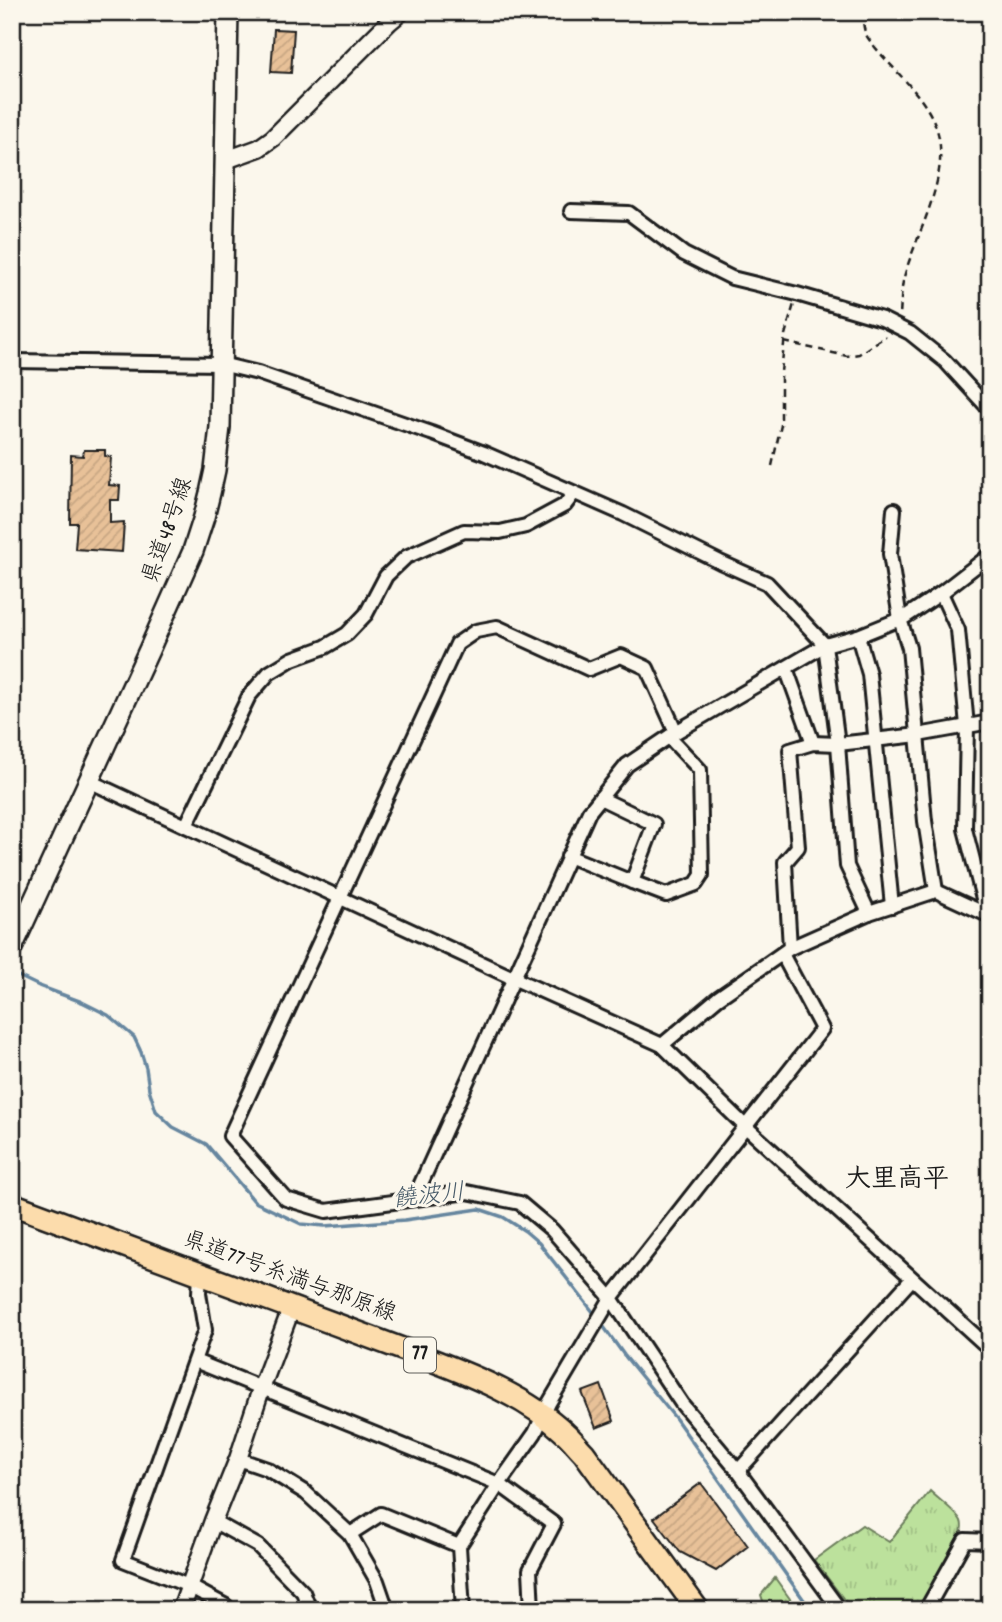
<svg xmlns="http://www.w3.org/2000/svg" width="1002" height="1622" font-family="Dekko,'Klee One',sans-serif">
	<defs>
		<pattern id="grass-tufts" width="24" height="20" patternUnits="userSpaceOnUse" patternTransform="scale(1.75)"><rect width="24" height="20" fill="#bce19c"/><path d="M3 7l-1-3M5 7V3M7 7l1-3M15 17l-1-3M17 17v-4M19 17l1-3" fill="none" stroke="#a1c086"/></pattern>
		<pattern id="building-hatch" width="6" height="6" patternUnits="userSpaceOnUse" patternTransform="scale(1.75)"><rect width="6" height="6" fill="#e8c198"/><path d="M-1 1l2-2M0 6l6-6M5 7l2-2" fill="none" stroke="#c6a582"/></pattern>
	</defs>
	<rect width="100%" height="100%" fill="#fbf7ec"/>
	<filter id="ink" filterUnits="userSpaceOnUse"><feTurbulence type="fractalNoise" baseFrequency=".0143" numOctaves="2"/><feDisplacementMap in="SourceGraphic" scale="14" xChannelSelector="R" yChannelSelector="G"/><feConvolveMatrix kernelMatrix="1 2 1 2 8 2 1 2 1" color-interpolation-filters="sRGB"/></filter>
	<g filter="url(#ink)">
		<g fill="url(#grass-tufts)" stroke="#6c7e5c" stroke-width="2">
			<path d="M930,1491C938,1499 957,1512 961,1521C968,1538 932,1593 923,1610H852L814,1560L862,1525L889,1542Z"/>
			<polygon points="775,1578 798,1610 766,1610 761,1595"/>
		</g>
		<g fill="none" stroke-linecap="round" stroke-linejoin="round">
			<g stroke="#66869f" stroke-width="3.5">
				<polyline points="12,973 39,986 82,1002 108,1015 134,1037 141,1052 146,1068 149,1089 156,1111 173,1127 206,1144 255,1202 301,1224 325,1226 405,1220 479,1209 503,1217 525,1231 539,1243 597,1317"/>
				<polyline points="601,1323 624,1355 676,1419 811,1610"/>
			</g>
		</g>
		<g fill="url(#building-hatch)" stroke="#1c1c1c" stroke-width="2">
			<polygon points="274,29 294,30 291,73 271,72"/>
			<polygon points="84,450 105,450 105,456 111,457 109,485 120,486 119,500 110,500 110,523 124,522 122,552 75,549 77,523 70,523 71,455 83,456"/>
			<polygon points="601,1385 614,1421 596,1428 582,1392"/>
			<polygon points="701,1483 748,1546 716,1571 680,1552 654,1518"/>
		</g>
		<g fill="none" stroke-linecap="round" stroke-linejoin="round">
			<g stroke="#1c1c1c" stroke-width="18">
				<g id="minor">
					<polyline points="571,211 629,213 684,254 732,278 797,294 882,319 910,333 945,361 990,410"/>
					<polyline points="12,361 221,364 258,373 431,433 484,453 623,514 720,562 767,583 825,645 838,744 847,866 869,913"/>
					<polyline points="894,510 890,554 900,619 909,648 925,821 936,891"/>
					<polyline points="941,593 958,630 967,726 965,829 987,914"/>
					<polyline points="858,636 869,674 892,906"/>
					<polyline points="786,668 813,743"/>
					<polyline points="676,732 647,668 621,656 589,669 497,627 476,631 457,644 230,1136 286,1199 326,1211 467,1192 520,1203 552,1230 611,1298 682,1404 738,1471 840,1610"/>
					<polyline points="89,781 513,978 662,1045 746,1127 990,1349"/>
					<polyline points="186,826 249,696 269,673 292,659 325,647 347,634 366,614 386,576 406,557 464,531 500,532 526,526 565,505 574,493"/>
					<polyline points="568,856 632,882 654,824 600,798"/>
					<polyline points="632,882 666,895 696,884 702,875 700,770 669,737"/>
					<polyline points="790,948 785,862 798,847 790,750 813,743 838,744 918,735 990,722"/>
					<polyline points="662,1045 718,998 790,948 869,913 936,891 990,916"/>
					<polyline points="414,1199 589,812 627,765 676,732 825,645 858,636 905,617 941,593 990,555"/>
					<polyline points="200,1273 199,1293 205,1330 123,1560 189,1586 226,1606 228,1610"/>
					<polyline points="195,1361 499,1484 459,1546 463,1610"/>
					<polyline points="238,1459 267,1469 306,1493 350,1534 377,1581 387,1610"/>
					<polyline points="738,1471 912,1279"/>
					<polyline points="213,1521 258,1546 303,1592 310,1610"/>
					<polyline points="350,1534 381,1514 459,1546"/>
					<polyline points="532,1610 530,1570 554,1524 499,1484 535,1433 549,1403 611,1298 822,1029 782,954"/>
					<polyline points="926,1610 965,1540 990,1541"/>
				</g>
			</g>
			<g stroke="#1c1c1c" stroke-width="21">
				<g id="tertiary">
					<polyline points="226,160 259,148 273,138 389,22 401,12"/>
					<polyline points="181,1610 213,1521 238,1459 261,1389 291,1309"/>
				</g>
			</g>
			<g stroke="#1c1c1c" stroke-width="24">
				<polyline id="secondary" points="12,948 149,650 193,551 204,517 210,493 215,470 220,427 228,12"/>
			</g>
			<g stroke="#1c1c1c" stroke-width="26">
				<path id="primary" d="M12,1204L429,1359C476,1377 528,1398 565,1433C572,1439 577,1446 584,1453L698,1610"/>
			</g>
			<g stroke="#1c1c1c" stroke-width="2.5" stroke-dasharray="7 5" stroke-linecap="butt">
				<path d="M863,12C863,21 863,31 868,38C890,69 932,99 939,138C947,183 916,235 904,277C901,289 901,303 900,315"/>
				<polyline points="784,342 847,356 859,354 886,336"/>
				<polyline points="772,466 781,425 781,372 785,335 794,304"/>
			</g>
			<use href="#minor" stroke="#fbf7ec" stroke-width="12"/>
			<use href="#tertiary" stroke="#fbf7ec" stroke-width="16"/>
			<use href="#secondary" stroke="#fbf7ec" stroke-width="19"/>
			<use href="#primary" stroke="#fcdcac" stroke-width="21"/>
		</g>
	</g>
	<g text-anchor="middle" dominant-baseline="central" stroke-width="6" stroke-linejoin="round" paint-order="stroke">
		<rect fill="#fbf7ec" stroke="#5f5e5a" stroke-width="2" x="404" y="1337.5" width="32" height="35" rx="5"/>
		<g font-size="21" font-weight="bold" fill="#1c1c1c">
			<text x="420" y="1355">77</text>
		</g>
		<g font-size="23" fill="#1c1c1c" stroke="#fbf7ec">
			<text transform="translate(169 531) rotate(-71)">県道48号線</text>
			<text transform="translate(289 1278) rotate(20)">県道77号糸満与那原線</text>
		</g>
		<g font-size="24" font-style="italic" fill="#475a68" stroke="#fbf7ec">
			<text transform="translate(429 1197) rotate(-6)">饒波川</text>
		</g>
		<g font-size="26" font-weight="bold" fill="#1c1c1c" stroke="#fbf7ec">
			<text x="897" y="1180">大里高平</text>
		</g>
	</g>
	<rect width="1002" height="1622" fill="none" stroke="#fbf7ec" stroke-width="42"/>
	<rect x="21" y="21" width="960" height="1580" fill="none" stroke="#1c1c1c" stroke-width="2.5" filter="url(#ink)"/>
</svg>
